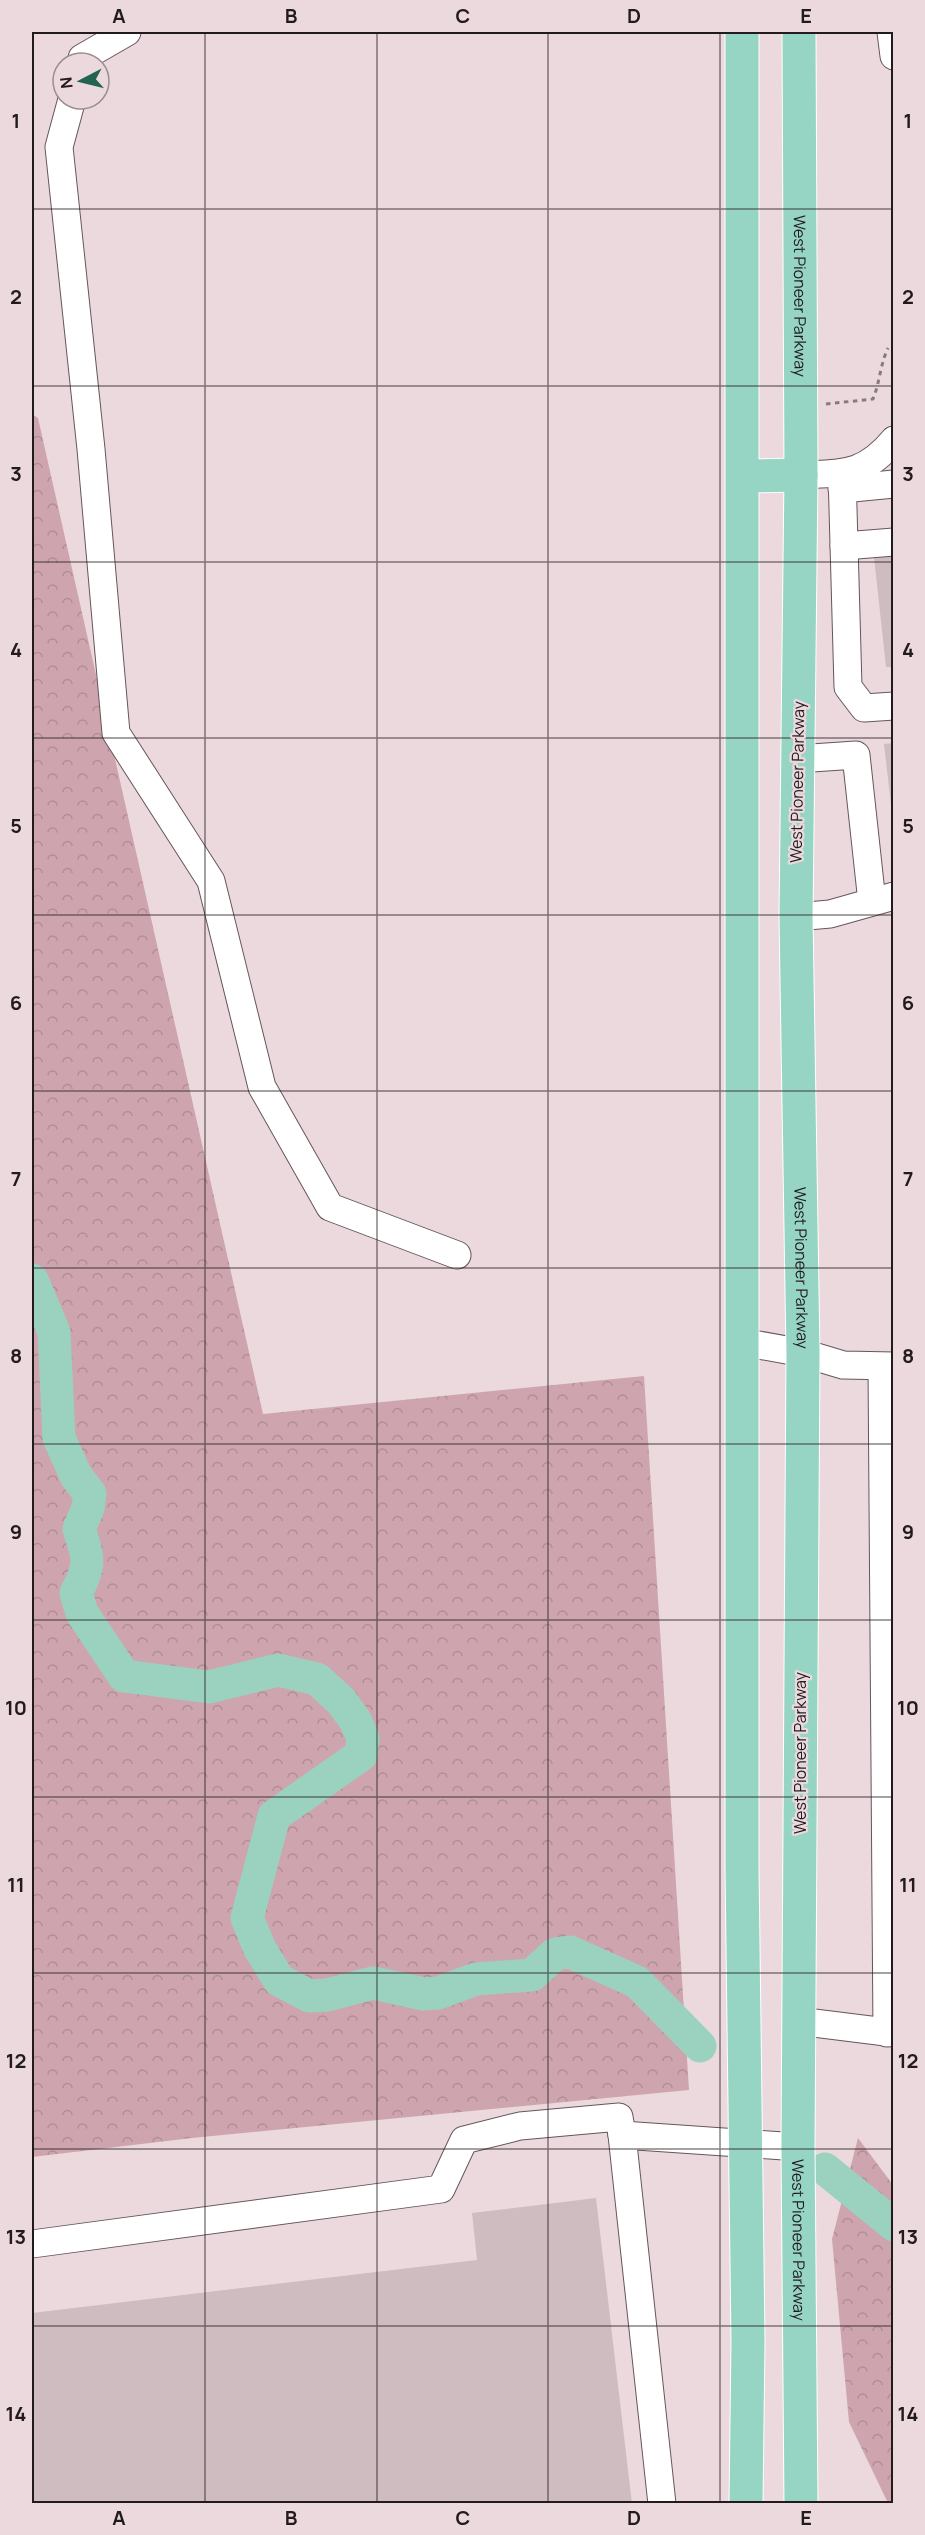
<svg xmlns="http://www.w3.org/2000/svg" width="925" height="2535" font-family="Manrope,sans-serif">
	<defs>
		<pattern id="forest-crowns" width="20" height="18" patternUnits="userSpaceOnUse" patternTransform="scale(1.5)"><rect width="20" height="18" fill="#cea5ae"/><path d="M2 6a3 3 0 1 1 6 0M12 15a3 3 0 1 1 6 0" fill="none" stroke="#b18d95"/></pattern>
	</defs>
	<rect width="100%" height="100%" fill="#ecd9dd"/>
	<g fill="url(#forest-crowns)">
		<polygon points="32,414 38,418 263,1414 644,1376 689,2090 192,2138 32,2157"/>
		<polygon points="858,2138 893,2185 893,2503 888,2503 849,2422 832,2239"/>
	</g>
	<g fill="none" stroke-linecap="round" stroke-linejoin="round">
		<g stroke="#9bd2bf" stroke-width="33">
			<path d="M32,1280L54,1332L59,1438L76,1476L90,1494L88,1508L79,1529C89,1559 91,1565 76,1593L82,1613L124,1676L209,1687L278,1670L317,1679L341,1701L355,1720L363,1738L361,1755L274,1816L247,1918L260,1949L279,1980L309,1996L327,1995L373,1983L424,1994L438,1993L476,1979L532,1975L555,1954L570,1952L637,1982L700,2046"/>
			<polyline points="825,2169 894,2225"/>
		</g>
	</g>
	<g fill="#cebcc0">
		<polygon points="894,555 894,667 886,667 874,557"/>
		<polygon points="894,743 894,813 892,813 884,744"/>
		<polygon points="596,2198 632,2504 32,2504 32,2313 477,2260 472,2213"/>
	</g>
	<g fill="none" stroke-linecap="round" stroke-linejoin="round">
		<g stroke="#655659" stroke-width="29">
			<g id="minor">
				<polyline points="891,32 894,56"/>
				<polyline points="81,63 82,58 127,32"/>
				<polyline points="72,99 59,147 91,449 116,733 211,881 262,1087 330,1207 457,1255"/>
				<polyline points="842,473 848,687 864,708 894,706"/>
				<path d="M801,475C843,473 864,476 894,440"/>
				<polyline points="842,489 894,484"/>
				<polyline points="844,546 894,542"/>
				<polyline points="797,759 856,755 872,902"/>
				<polyline points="796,917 830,914 894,896"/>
				<polyline points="742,1342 803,1353 843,1365 894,1366"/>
				<polyline points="882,1367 887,2033"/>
				<polyline points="798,2021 894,2033"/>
				<polyline points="32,2244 441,2189 464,2140 520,2126 619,2117 622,2135"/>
				<polyline points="662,2504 622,2135 798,2147"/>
			</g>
		</g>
		<g stroke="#fff" stroke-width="35">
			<g id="major">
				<polyline points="742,32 742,1867 748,2341 746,2504"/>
				<path id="s1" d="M799,32L801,475L796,917L803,1353L798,2147L801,2504"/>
				<polyline points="743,476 801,475"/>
			</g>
		</g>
		<path stroke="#887b7e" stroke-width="3" stroke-dasharray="4.5 4.5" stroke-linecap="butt" d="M826,404L873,399C880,382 880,365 888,348"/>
		<use href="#minor" stroke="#fff" stroke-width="27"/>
		<use href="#major" stroke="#96d5c3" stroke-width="33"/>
	</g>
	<path fill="none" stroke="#221b1d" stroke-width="1.5" stroke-opacity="0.55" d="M205,32V2504M377,32V2504M548,32V2504M720,32V2504M32,209H894M32,386H894M32,562H894M32,738H894M32,915H894M32,1091H894M32,1268H894M32,1444H894M32,1620H894M32,1797H894M32,1973H894M32,2149H894M32,2326H894"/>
	<g text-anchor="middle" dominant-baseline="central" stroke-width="4.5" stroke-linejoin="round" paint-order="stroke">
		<g font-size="16" fill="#221b1d" stroke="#ecd9dd">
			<text stroke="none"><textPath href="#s1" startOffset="264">West Pioneer Parkway</textPath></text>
			<text transform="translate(797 782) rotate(-89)">West Pioneer Parkway</text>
			<text stroke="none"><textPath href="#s1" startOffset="1236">West Pioneer Parkway</textPath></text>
			<text transform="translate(800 1753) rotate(-90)">West Pioneer Parkway</text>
			<text stroke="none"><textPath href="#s1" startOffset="2208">West Pioneer Parkway</textPath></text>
		</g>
	</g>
	<rect width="925" height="2535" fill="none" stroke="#ecd9dd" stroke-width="66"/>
	<g transform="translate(81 81) rotate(263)"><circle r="28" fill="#ecd9dd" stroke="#9b8d90" stroke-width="1.5"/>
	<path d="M0-4.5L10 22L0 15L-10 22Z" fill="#226351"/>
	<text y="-9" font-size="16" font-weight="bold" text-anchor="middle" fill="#221b1d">N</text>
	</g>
	<rect x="33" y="33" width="859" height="2469" fill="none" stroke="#221b1d" stroke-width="2"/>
	<g font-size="20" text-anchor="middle" font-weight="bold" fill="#221b1d">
		<text x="119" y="23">A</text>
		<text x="291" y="23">B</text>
		<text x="463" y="23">C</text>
		<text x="634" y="23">D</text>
		<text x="806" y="23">E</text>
		<text x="16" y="128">1</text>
		<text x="908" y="128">1</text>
		<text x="16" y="304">2</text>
		<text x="908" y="304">2</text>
		<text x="16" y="481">3</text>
		<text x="908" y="481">3</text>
		<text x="16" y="657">4</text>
		<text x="908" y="657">4</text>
		<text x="16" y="833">5</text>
		<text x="908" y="833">5</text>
		<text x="16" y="1010">6</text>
		<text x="908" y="1010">6</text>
		<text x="16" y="1186">7</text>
		<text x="908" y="1186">7</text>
		<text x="16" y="1363">8</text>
		<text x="908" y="1363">8</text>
		<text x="16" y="1539">9</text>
		<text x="908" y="1539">9</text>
		<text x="16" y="1715">10</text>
		<text x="908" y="1715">10</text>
		<text x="16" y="1892">11</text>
		<text x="908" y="1892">11</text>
		<text x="16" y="2068">12</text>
		<text x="908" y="2068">12</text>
		<text x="16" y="2244">13</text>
		<text x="908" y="2244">13</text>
		<text x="16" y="2421">14</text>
		<text x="908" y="2421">14</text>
		<text x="119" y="2525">A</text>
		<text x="291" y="2525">B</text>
		<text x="463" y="2525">C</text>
		<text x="634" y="2525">D</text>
		<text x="806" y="2525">E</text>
	</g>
</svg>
